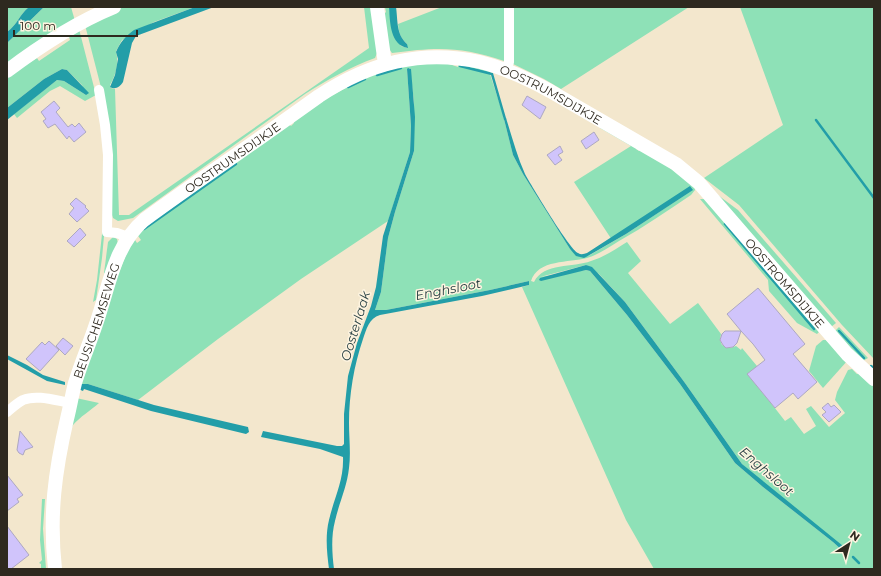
<svg xmlns="http://www.w3.org/2000/svg" width="881" height="576" font-family="Montserrat,sans-serif">
	<rect width="100%" height="100%" fill="#f3e7cd"/>
	<g fill="#8ee1b7" fill-rule="evenodd">
		<path d="M7,7H29C19,15 18,24 7,32V19L8,18L7,15Z"/>
		<polygon points="44,7 71,7 75,21 7,66 7,43"/>
		<path d="M123,7H195L154,22L122,40L116,51C119,63 116,75 110,85L111,88L115,89L119,215H129L369,48L364,7H373L377,53L375,58C350,67 327,80 305,94L133,218L118,221L113,218L112,215L104,99L85,25Z"/>
		<path d="M385,7H389L392,28L401,46L407,48V44C401,38 399,34 398,24L442,7L456,8L458,7H507L505,60L504,61C461,46 436,47 392,53L389,49L382,16L386,12Z"/>
		<polygon points="511,7 689,7 561,89 544,79 511,63"/>
		<polygon points="740,7 874,7 874,359 842,325 739,205 704,178 783,125"/>
		<polygon points="79,29 96,95 85,101 60,86 50,91 17,118 14,114 57,80 64,81 86,95 82,85 67,70 62,69 44,79 7,108 7,76 37,58 39,61 70,40 69,37"/>
		<path d="M437,60L458,67V65L462,62L489,71L502,111L513,155L523,174L570,249C578,256 579,259 590,255L626,234L688,193L612,240L574,182L631,146L600,128L603,127L637,145L636,149L639,151L642,148L694,185L695,190L691,195C667,211 644,227 619,241C609,247 598,255 587,258C569,263 538,259 531,281L534,282C544,262 573,268 591,261C604,257 616,249 627,242L641,261L628,273L670,324L698,303L721,334L720,340L722,345L730,348L736,346L741,350L742,348L757,366L749,375L785,421L791,417L804,434L816,426L806,409L811,406L829,427L845,413L835,400L837,392L848,370L852,369L857,374L861,373L874,385V569H654L626,520L522,287L529,285V281L490,290L386,310H375L381,292L388,238L395,212L414,151V102L410,68L407,69L411,126L410,152L388,221L301,279L218,339L138,400L88,384H80L116,280L133,237L137,243L141,240L136,233L288,123L291,126L294,123L293,120L305,110L375,72ZM586,265L599,274L625,302L685,383L742,464L758,480L847,553H845L833,542L763,487L735,463L680,384L627,315L590,271L586,270L540,277Z"/>
		<polygon points="707,187 738,210 836,323 831,327"/>
		<polygon points="700,199 708,199 819,332 817,334 797,323 769,291 768,280"/>
		<polygon points="103,225 105,225 102,258 96,300 93,302 97,280"/>
		<polygon points="113,237 117,239 118,244 107,274 104,273 108,242"/>
		<polygon points="839,327 868,358 861,362 835,331"/>
		<polygon points="823,340 826,340 848,360 823,388 809,371 816,346"/>
		<path d="M76,398L99,403C91,410 80,417 73,425C70,429 69,438 68,443C58,484 56,527 61,569H59C52,507 61,458 76,398Z"/>
		<polygon points="42,499 45,499 43,529 46,569 41,569 41,564 39,563 42,560 40,540"/>
	</g>
	<g fill="#239ea8">
		<path d="M29,7H44L7,43V32C18,24 19,15 29,7Z"/>
		<path d="M195,7H214L136,36L132,43L123,82C120,87 115,90 110,87L115,75L118,59L116,52C120,42 126,36 134,30Z"/>
		<path d="M389,7H396C398,21 396,34 407,44L408,48C390,45 390,22 389,7Z"/>
		<path d="M408,68L411,69L415,117L414,151L395,212L388,238L381,292L375,310H386L490,290L529,281V285L482,296L380,315C369,318 366,330 363,339C354,365 349,395 349,423C349,438 351,453 349,468C347,487 339,503 335,521C331,536 332,553 334,569H329C327,553 325,536 329,520C334,498 344,481 343,457L320,449L261,437L263,431L337,446H342L344,444V414L348,376L357,343L371,306L376,287L383,236L410,152L411,126L407,69Z"/>
		<polygon points="62,69 67,70 89,93 86,95 64,81 57,80 7,120 7,108 44,79"/>
		<path d="M506,118C512,137 517,156 525,174C531,185 570,250 578,253C581,255 584,254 587,253L690,186L693,190L626,234L586,257L584,258L576,256L570,249L523,174L513,155L504,119Z"/>
		<polygon points="586,265 592,267 625,302 685,383 742,464 848,550 847,553 845,553 833,542 763,487 735,463 680,384 627,315 590,271 586,270 541,281 539,280 540,278"/>
		<polygon points="7,355 27,365 43,375 65,382 65,385 47,381 7,359"/>
		<polygon points="79,384 88,384 154,405 248,427 249,432 246,434 151,411 84,389 83,391 78,389"/>
	</g>
	<g fill="none" stroke-linecap="round" stroke-linejoin="round">
		<g stroke="#239ea8" stroke-width="2.5">
			<polyline points="460,66 492,74 505,119"/>
			<polyline points="377,75 401,68"/>
			<polyline points="348,87 365,79"/>
			<polyline points="816,120 874,198"/>
			<polyline points="725,224 814,329"/>
			<polyline points="144,229 236,164"/>
			<polyline points="839,331 864,358"/>
			<polyline points="871,366 874,368"/>
			<polyline points="853,557 859,563"/>
		</g>
	</g>
	<g fill="#d0c4fb" stroke="#ada8c1">
		<polygon points="527,96 546,107 540,119 522,105"/>
		<polygon points="54,101 60,108 56,112 68,127 72,124 75,127 79,123 86,132 74,142 69,136 67,139 55,124 48,128 43,121 46,119 41,112"/>
		<polygon points="594,132 599,140 586,149 581,141"/>
		<polygon points="560,146 563,152 558,155 562,160 555,165 547,155"/>
		<polygon points="76,198 86,206 85,207 89,211 77,222 69,214 74,208 70,204"/>
		<polygon points="80,228 86,235 74,247 67,241"/>
		<polygon points="758,288 805,344 793,354 817,382 798,399 793,393 775,408 747,374 765,360 753,344 741,331 737,343 733,347 726,348 723,345 720,340 722,334 725,331 741,331 727,314"/>
		<polygon points="63,338 73,346 65,355 56,346"/>
		<polygon points="49,341 59,350 40,371 26,359 42,342 45,345"/>
		<polygon points="828,403 831,407 834,405 841,412 829,422 822,415 826,412 822,408"/>
		<polygon points="20,431 33,447 25,450 23,455 19,453 17,450"/>
		<polygon points="7,475 23,495 17,499 19,502 7,511"/>
		<polygon points="7,526 29,555 11,569 7,569"/>
	</g>
	<g fill="none" stroke-linecap="round" stroke-linejoin="round">
		<g stroke="#fff" stroke-width="10">
			<polyline points="506,70 509,62 509,7"/>
			<polyline points="99,90 105,125 108,155 107,232 117,233 128,237"/>
			<path d="M7,412C12,408 17,403 23,400C37,394 57,401 71,403"/>
		</g>
		<g stroke="#fff" stroke-width="14">
			<polyline points="377,7 385,64"/>
			<path d="M7,71C40,46 75,23 114,7"/>
			<path id="s1" d="M55,569C49,515 55,471 67,419C70,407 72,395 75,383C82,360 92,338 99,315C110,281 116,244 144,220C185,190 226,162 267,133C285,120 302,108 319,96C369,63 421,49 480,62C505,68 528,79 550,91L676,164L699,183L847,354L874,379"/>
		</g>
	</g>
	<g text-anchor="middle" dominant-baseline="central" stroke-width="3" stroke-linejoin="round" paint-order="stroke">
		<g font-size="12" fill="#2e291f" stroke="#fef4e0">
			<text stroke="none"><textPath href="#s1" startOffset="829">OOSTRUMSDIJKJE</textPath></text>
			<text stroke="none"><textPath href="#s1" startOffset="475">OOSTRUMSDIJKJE</textPath></text>
			<text stroke="none"><textPath href="#s1" startOffset="1134">OOSTROMSDIJKJE</textPath></text>
			<text stroke="none"><textPath href="#s1" startOffset="254">BEUSICHEMSEWEG</textPath></text>
		</g>
		<g font-size="13" font-style="italic" fill="#253e41" stroke="#fef4e0">
			<text transform="translate(448 289) rotate(-11)">Enghsloot</text>
			<text transform="translate(355 326) rotate(-73)">Oosterlaak</text>
			<text transform="translate(767 471) rotate(41)">Enghsloot</text>
		</g>
	</g>
	<rect width="881" height="576" fill="none" stroke="#2e291f" stroke-width="16"/>
	<g transform="translate(849 544) rotate(36)" stroke="#fef4e0" stroke-width="3" paint-order="stroke">
	<path d="M0-3L7 15L0 10L-7 15Z" fill="#2e291f"/>
	<text y="-6" font-size="11" font-weight="bold" text-anchor="middle" fill="#2e291f">N</text>
	</g>
	<path d="M14 30v6h123v-6" fill="none" stroke="#2e291f" stroke-width="2"/>
	<text x="20" y="30" font-size="12" fill="#2e291f" stroke="#fef4e0" stroke-width="3" paint-order="stroke">100 m</text>
</svg>
